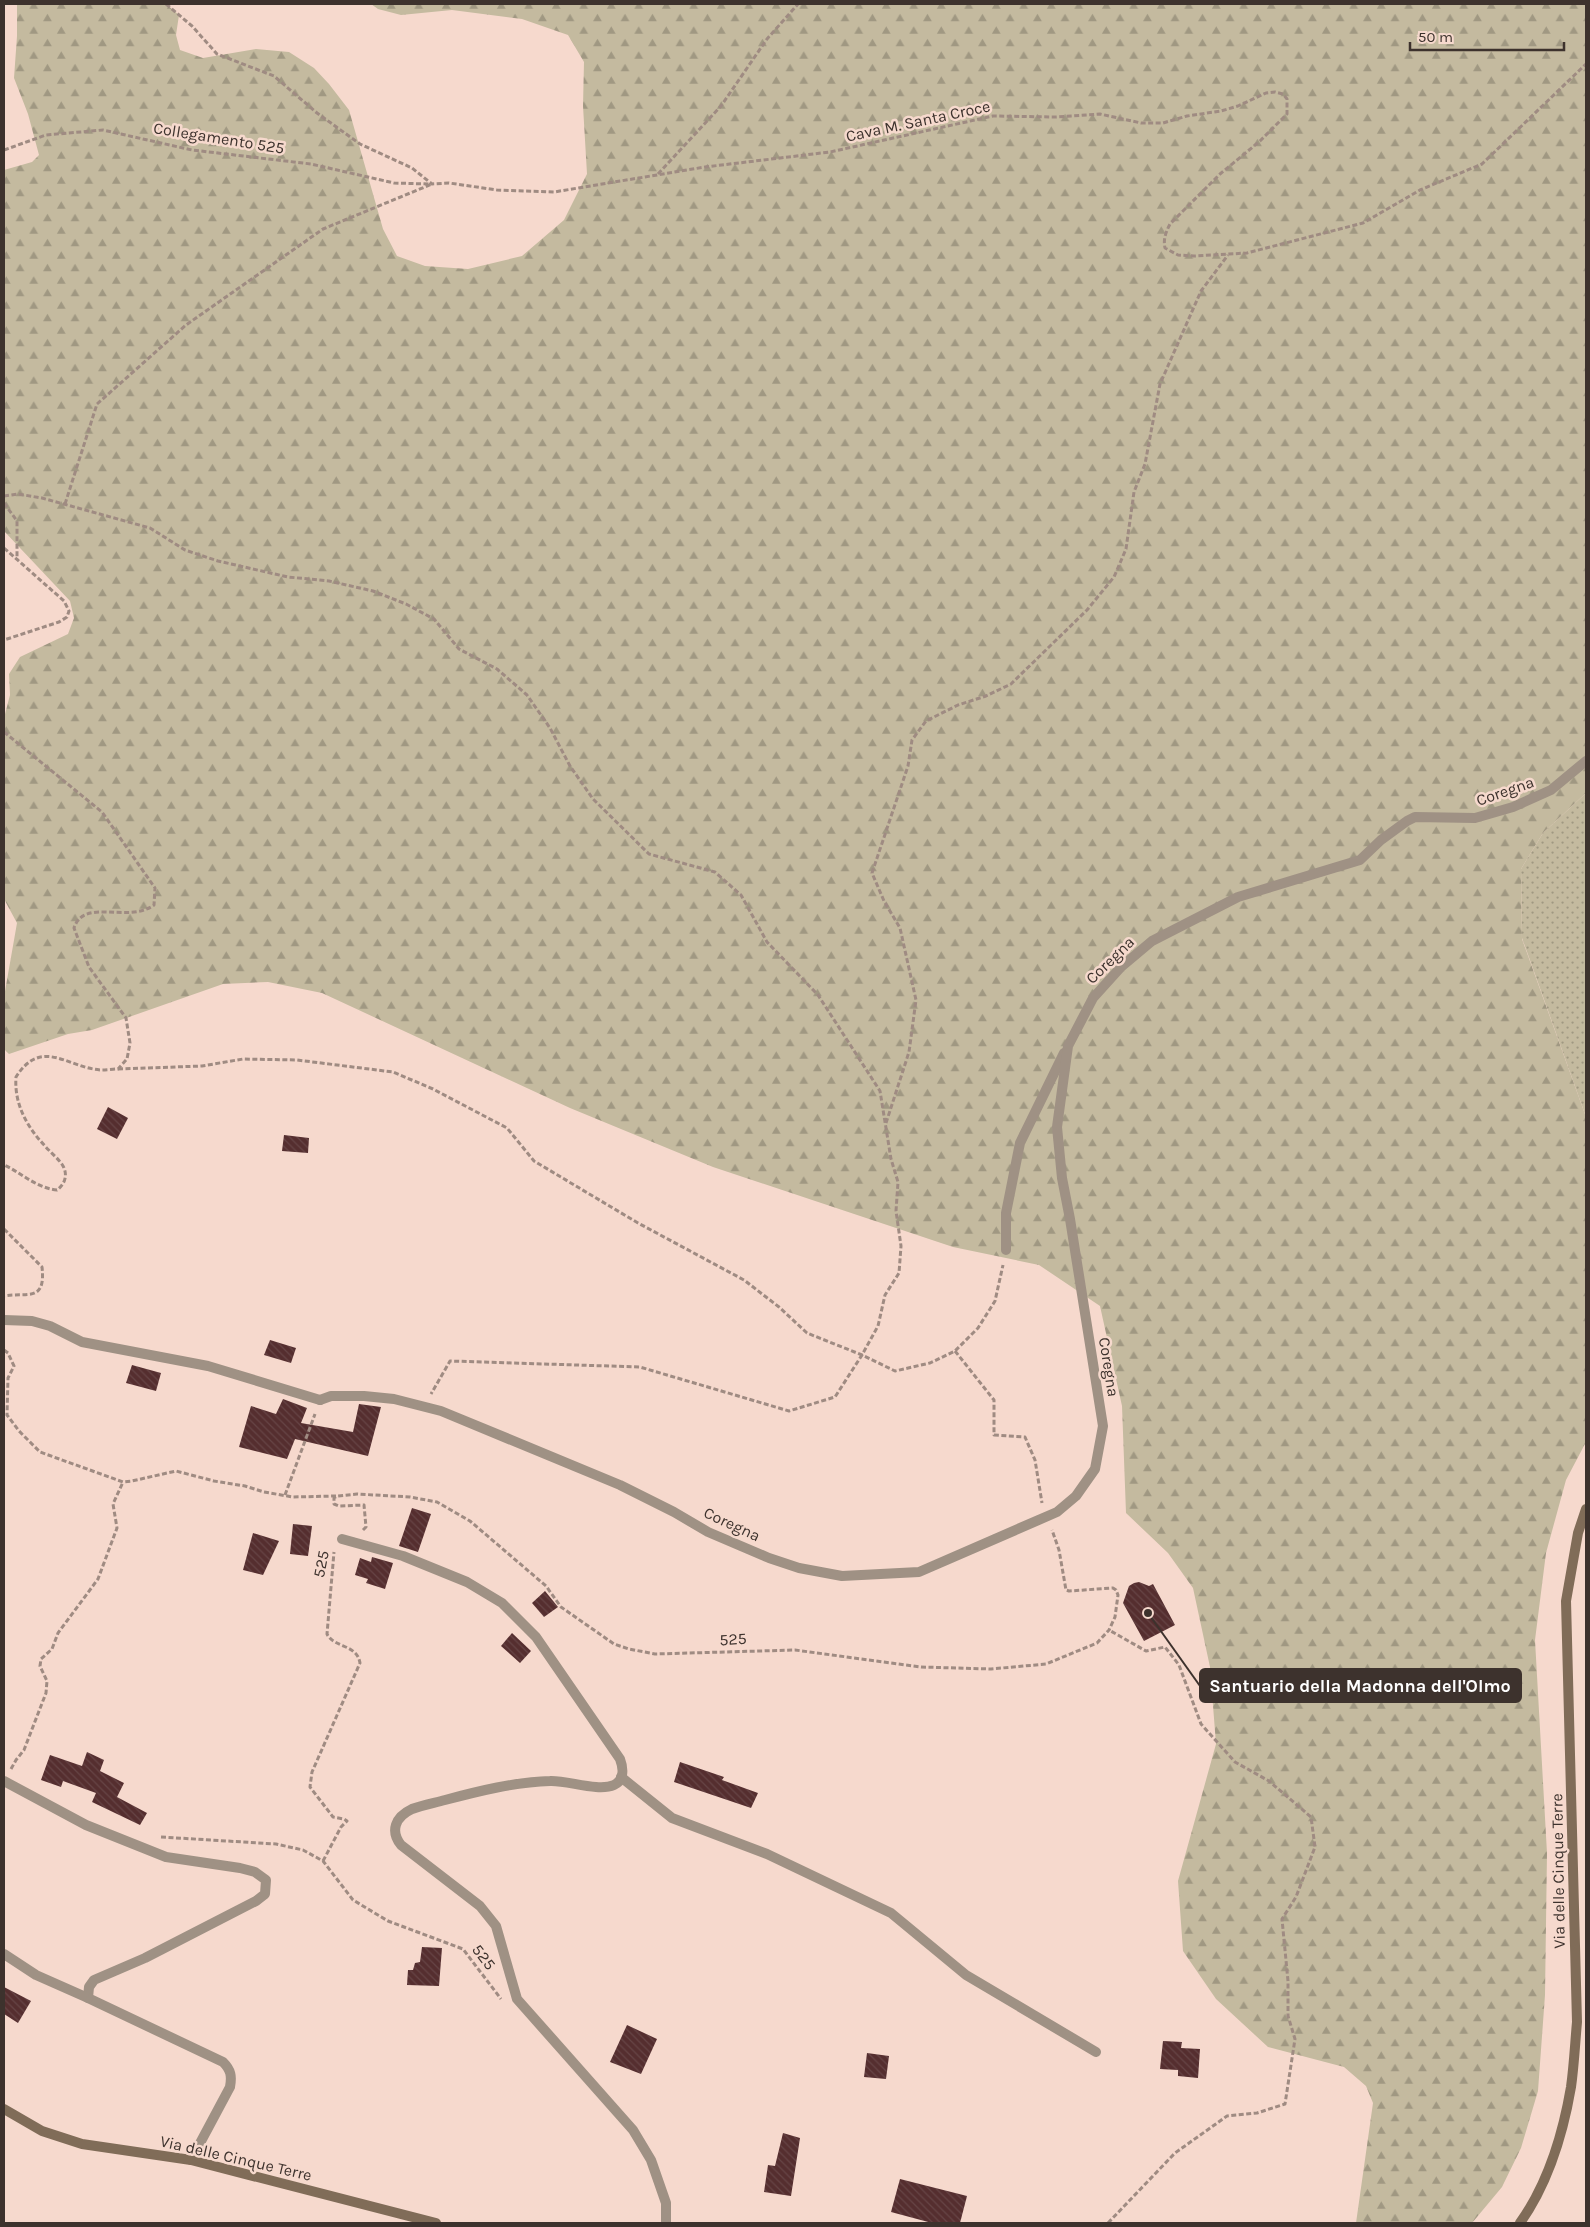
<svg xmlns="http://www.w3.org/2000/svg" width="1590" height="2227" font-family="Karla,sans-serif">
	<defs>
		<pattern id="forest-firs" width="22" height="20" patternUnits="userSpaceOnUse" patternTransform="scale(1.25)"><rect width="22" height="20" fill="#c4ba9f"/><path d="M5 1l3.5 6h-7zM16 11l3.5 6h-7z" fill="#a09882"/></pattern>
		<pattern id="park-dots" width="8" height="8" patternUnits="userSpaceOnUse" patternTransform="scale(1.25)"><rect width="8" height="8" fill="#c4ba9f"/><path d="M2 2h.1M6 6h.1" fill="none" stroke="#a09882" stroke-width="1.8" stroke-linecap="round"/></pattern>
		<pattern id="building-back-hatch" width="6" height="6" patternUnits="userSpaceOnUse" patternTransform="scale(1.25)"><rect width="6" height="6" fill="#552e2f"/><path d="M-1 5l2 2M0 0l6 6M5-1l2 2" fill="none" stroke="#664445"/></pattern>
	</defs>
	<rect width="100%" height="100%" fill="#f6d9cd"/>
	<polygon fill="url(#forest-firs)" points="17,4 166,4 179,15 176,35 180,50 203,58 256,49 289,52 314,68 329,84 349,110 383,229 397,256 425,266 468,269 522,256 564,220 587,174 583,106 584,62 568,35 522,19 452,10 401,15 378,9 371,4 1586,4 1586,793 1543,833 1521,869 1522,939 1586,1117 1586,1442 1566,1480 1546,1553 1535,1640 1547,1853 1545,1995 1538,2091 1521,2148 1502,2187 1472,2223 1356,2223 1373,2103 1366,2086 1344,2067 1268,2047 1216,1999 1183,1951 1178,1881 1216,1744 1210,1667 1193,1588 1168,1553 1126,1513 1122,1406 1100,1306 1039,1265 953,1247 713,1167 570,1108 322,993 268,982 223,984 92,1030 68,1034 9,1054 4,1049 4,997 17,923 4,899 4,718 10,695 9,674 20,657 68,634 74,618 70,601 4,531 4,170 32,162 39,155 28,114 14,78 17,36"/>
	<polygon fill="url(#park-dots)" points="1586,793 1586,1117 1522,938 1521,869 1543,833"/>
	<g fill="url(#building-back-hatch)">
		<polygon points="108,1107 128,1118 117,1139 97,1129"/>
		<polygon points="284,1135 309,1138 308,1153 282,1151"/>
		<polygon points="270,1340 296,1348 291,1363 264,1355"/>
		<polygon points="132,1365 161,1373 156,1391 126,1383"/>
		<polygon points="283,1399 307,1408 301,1423 353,1432 359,1404 381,1407 368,1456 295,1439 287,1459 239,1447 251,1406 276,1414"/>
		<polygon points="412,1508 431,1514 418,1552 399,1546"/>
		<polygon points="293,1524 312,1526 308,1556 290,1554"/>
		<polygon points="253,1533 279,1541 263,1575 243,1570"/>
		<polygon points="372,1557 393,1563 385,1589 366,1583 368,1579 355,1575 360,1558 371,1562"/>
		<polygon points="1139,1582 1149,1586 1153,1584 1175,1625 1144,1641 1123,1603 1129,1586 1134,1583"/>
		<polygon points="545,1591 558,1607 544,1617 532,1603"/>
		<polygon points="512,1633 531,1651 520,1663 501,1646"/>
		<polygon points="87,1752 104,1760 100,1771 124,1783 117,1797 147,1813 140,1825 92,1802 96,1793 63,1781 61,1787 41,1780 50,1755 82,1766"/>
		<polygon points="680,1762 724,1777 722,1780 758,1793 751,1808 674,1782"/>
		<polygon points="422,1947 442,1948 439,1986 407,1985 408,1970 413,1970 415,1963 420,1962"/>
		<polygon points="4,1987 31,2001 18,2023 4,2014"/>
		<polygon points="627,2025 657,2039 641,2074 610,2062"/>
		<polygon points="1163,2041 1182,2042 1181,2048 1200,2049 1198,2078 1178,2076 1178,2070 1160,2069"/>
		<polygon points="867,2053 889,2056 886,2079 864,2077"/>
		<polygon points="783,2133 800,2138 791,2196 764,2192 768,2165 775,2166"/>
		<polygon points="900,2179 967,2196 960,2223 932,2223 891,2212"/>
	</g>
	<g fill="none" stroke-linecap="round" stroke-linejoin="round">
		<g stroke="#9f8b82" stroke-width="3" stroke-dasharray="5 2.5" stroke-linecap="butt">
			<path d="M166,4L192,26L217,54L274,76L317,113L360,144L412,168L432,184L449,183L497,190L554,192L705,167L830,152L993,116L1056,117L1100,114L1141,123H1163L1187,116L1221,111L1238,106L1266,93L1275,92L1283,94L1287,99V114L1260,141L1220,174L1170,224C1166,232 1163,239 1165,248L1178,255L1194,256L1247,253L1363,223L1420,190L1482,164L1586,64"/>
			<polyline points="4,150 46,135 103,130 192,150 311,164 394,183 429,184"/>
			<polyline points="658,174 721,106 767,39 798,4"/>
			<polyline points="4,496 18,494 42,498 150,528 185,550 218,561 288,577 329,581 373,591 406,604 434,619 459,649 497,669 527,695 550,728 570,766 593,799 649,854 715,872 741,895 767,942 818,995 880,1091 891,1159 898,1182 896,1211 901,1246 899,1273 885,1295 878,1326 862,1355 835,1397 789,1411 640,1367 450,1361 431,1394"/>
			<polyline points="4,503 17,521 17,560"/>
			<polyline points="65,504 97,404 186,325 323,229 432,184"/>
			<polyline points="4,548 64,601 69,611 67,617 59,622 4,640"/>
			<path d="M4,732L102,812L155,888L154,905C128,924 84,897 74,928L89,967L126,1018L130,1043L127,1059L118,1069C113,1069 107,1070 102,1070C69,1069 42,1036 16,1077C14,1104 27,1127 45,1146C50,1152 59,1159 63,1166C68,1175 65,1184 57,1190C36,1188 22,1173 4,1165"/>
			<polyline points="118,1069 202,1066 243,1059 297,1060 393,1072 433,1089 507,1128 534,1161 638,1223 744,1280 779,1307 807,1333 862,1355 895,1371 930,1363 955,1351 978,1328 995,1301 1003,1265"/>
			<polyline points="886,1123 909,1052 916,1000 900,928 884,901 872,873 908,766 912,740 926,721 958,705 986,696 1011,684 1087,610 1114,577 1126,549 1134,492 1145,464 1160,384 1201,291 1228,255"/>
			<path d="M4,1229L42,1267C46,1303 27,1292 4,1296"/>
			<polyline points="4,1350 8,1353 14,1366 8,1378 7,1415 19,1431 40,1452 123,1482 132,1481 176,1471 214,1481 245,1486 264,1492 293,1497 336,1496"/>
			<polyline points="955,1351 994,1400 994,1435 1025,1437 1035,1460 1042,1503"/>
			<polyline points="285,1495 315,1414"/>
			<polyline points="363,1530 366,1527 364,1505 339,1506 334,1504 334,1498 337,1496 357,1494 410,1497 437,1502 470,1521 546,1586 561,1607 614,1644 629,1649 655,1654 795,1650 921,1667 991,1669 1046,1664 1097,1643 1109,1630 1115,1617 1118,1595 1116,1590 1113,1588 1069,1591 1066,1590 1059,1550 1052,1530"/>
			<polyline points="11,1769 16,1760 24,1750 46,1693 47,1681 40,1666 41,1659 52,1649 58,1633 98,1579 117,1528 113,1504 123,1482"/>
			<polyline points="161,1837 276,1844 303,1850 323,1861 353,1900 388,1921 463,1949 501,1999"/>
			<path d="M323,1861L341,1827L347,1821L344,1819L333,1817L310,1787L312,1772L360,1663C357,1644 334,1648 327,1634L334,1552"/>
			<polyline points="1108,2223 1175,2153 1227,2116 1257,2113 1285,2104 1295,2039 1288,2016 1288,1981 1282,1919 1296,1897 1315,1847 1311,1817 1269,1781 1235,1762 1201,1724 1179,1665 1165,1647 1146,1651 1109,1630"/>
		</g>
		<polyline stroke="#9f9184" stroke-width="10" points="4,1320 32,1321 50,1326 82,1342 208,1366 320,1400"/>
		<g stroke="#9f9184" stroke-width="10">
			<polyline points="1006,1250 1006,1213 1020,1143 1064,1053"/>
			<polyline points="320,1400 331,1396 364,1396 394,1399 441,1411 620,1485 674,1512 708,1532 769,1558 799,1568 842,1576 919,1572 1057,1512 1076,1496 1095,1469 1103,1426 1070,1219 1062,1178 1057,1127 1068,1046 1093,998 1121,967 1152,941 1238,897 1360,860 1381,840 1407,821 1415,817 1475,818 1513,807 1551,790 1586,761"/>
			<path d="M342,1539L403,1556L467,1582L502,1603L536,1637L620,1759C623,1767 625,1780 614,1785C598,1792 567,1780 550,1781C515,1782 479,1791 445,1800C434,1803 422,1805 412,1809C395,1817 390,1831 401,1845L480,1906L496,1926L517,1999L633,2130L651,2160L666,2203V2223"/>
			<polyline points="621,1777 672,1818 767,1854 891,1913 966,1975 1096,2052"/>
			<path d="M4,1781L86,1825L166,1857L240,1868L255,1872L266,1880L265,1894L256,1901L145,1958L94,1980L89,1987L88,1998L223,2062C231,2070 232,2076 230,2087L191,2160"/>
			<polyline points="4,1954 36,1975 88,1998"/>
		</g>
		<g stroke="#806c58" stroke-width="10">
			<polyline points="4,2109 42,2131 82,2144 191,2160 436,2223"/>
			<path d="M1520,2223C1547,2185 1563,2134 1571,2087C1574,2066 1575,2044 1577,2022L1566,1601L1578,1533L1586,1509"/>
		</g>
	</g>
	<g text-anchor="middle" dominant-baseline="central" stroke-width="5" stroke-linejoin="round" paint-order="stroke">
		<g font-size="16" fill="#3d322d" stroke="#f6d9cd">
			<text transform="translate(918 121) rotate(-12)">Cava M. Santa Croce</text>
			<text transform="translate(219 138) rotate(9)">Collegamento 525</text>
			<text transform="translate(1505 791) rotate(-19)">Coregna</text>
			<text transform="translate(1110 960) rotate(-44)">Coregna</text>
			<text transform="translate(1109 1367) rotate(81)">Coregna</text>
			<text transform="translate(732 1524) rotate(25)">Coregna</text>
			<text transform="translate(321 1564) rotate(-79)">525</text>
			<text transform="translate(733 1639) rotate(-4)">525</text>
			<text transform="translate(1558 1871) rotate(-91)">Via delle Cinque Terre</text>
			<text transform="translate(484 1957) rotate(52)">525</text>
			<text transform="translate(236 2158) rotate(13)">Via delle Cinque Terre</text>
		</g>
	</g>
	<path fill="none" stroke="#3d322d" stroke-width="2" d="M1148 1613L1200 1686"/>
	<circle fill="#3d322d" stroke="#f6d9cd" stroke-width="2" cx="1148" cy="1613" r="5"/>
	<rect fill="#3d322d" stroke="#3d322d" stroke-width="2" x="1200" y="1669" width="321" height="33" rx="5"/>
	<g font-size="18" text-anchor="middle" font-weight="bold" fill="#fff">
		<text x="1360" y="1692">Santuario della Madonna dell'Olmo</text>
	</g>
	<rect width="1590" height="2227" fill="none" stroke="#3d322d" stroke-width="10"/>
	<path d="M1410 42v8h154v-8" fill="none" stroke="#3d322d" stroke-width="2.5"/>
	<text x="1418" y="42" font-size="15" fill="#3d322d" stroke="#f6d9cd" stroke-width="4" paint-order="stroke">50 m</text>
</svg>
